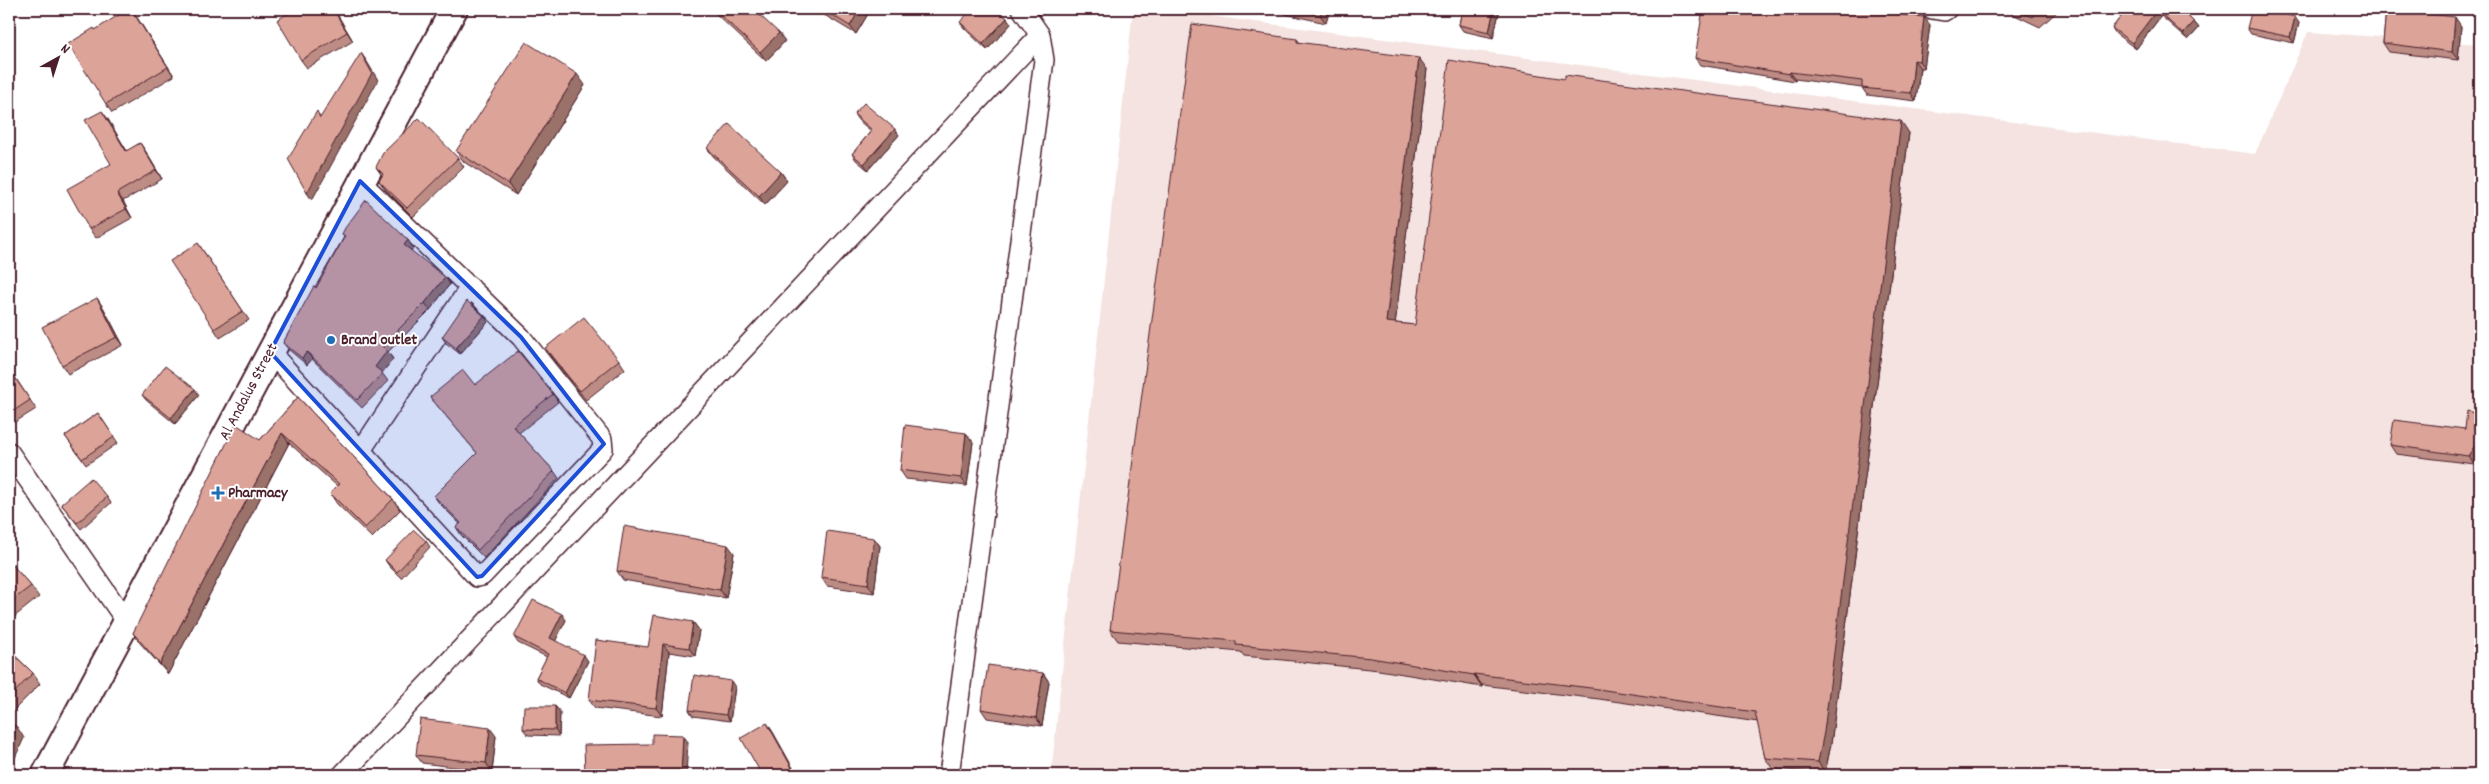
<svg xmlns="http://www.w3.org/2000/svg" width="2489" height="784" font-family="Dekko,sans-serif">
	<rect width="100%" height="100%" fill="#fff"/>
	<filter id="ink" filterUnits="userSpaceOnUse"><feTurbulence type="fractalNoise" baseFrequency=".02" numOctaves="2"/><feDisplacementMap in="SourceGraphic" scale="10" xChannelSelector="R" yChannelSelector="G"/><feConvolveMatrix kernelMatrix="1 2 1 2 8 2 1 2 1" color-interpolation-filters="sRGB"/></filter>
	<g filter="url(#ink)">
		<polygon fill="#f4e3e0" points="1133,9 1157,9 2255,154 2308,32 2480,44 2480,775 1051,775"/>
		<g fill="none" stroke-linecap="round" stroke-linejoin="round">
			<g stroke="#4a1f2b" stroke-width="22">
				<g id="minor">
					<polyline points="1932,9 1944,11 1947,9"/>
					<polyline points="270,352 477,577 482,576 603,449 602,439 521,337 360,181"/>
					<polyline points="362,449 470,287"/>
					<polyline points="9,452 126,621"/>
					<polyline points="342,775 1040,35"/>
					<polyline points="949,775 1044,60 1040,35 1022,9"/>
				</g>
			</g>
			<g stroke="#4a1f2b" stroke-width="30">
				<polyline id="secondary" points="45,775 454,9"/>
			</g>
			<use href="#minor" stroke="#fff" stroke-width="19"/>
			<use href="#secondary" stroke="#fff" stroke-width="26"/>
		</g>
		<g fill="#bd8c84" stroke="#4a1f2b">
			<polygon points="200,9 214,9 204,14"/>
			<polygon points="334,9 353,41 307,68 301,60"/>
			<polygon points="713,9 753,9 785,41 766,61 716,14"/>
			<polygon points="818,9 871,9 856,34 821,13"/>
			<polygon points="1281,9 1330,9 1326,23 1285,14"/>
			<polygon points="1462,9 1500,9 1493,38 1463,31 1459,25"/>
			<polygon points="2002,9 2060,9 2040,27"/>
			<polygon points="2127,9 2180,9 2194,22 2199,28 2188,40 2161,16 2136,49 2116,34 2112,28"/>
			<polygon points="2405,9 2405,11 2461,26 2458,60 2389,52 2383,43 2386,10"/>
			<polygon points="1865,11 1924,17 1930,25 1924,68 1920,68 1916,101 1867,95 1862,88 1795,79 1795,81 1700,65 1695,58"/>
			<polygon points="136,16 174,76 112,113 106,104 95,30"/>
			<polygon points="1007,18 1011,24 987,50 964,28 960,22"/>
			<polygon points="2299,23 2294,43 2251,34 2247,28"/>
			<polygon points="1297,39 1300,43 1427,69 1395,323 1415,325 1565,79 1909,133 1831,744 1825,773 1773,769 1765,758 1758,722 1599,699 1482,685 1482,687 1379,670 1244,656 1241,652 1118,641 1110,630"/>
			<polygon points="585,85 516,195 464,162 456,151"/>
			<polygon points="102,111 127,151 140,143 146,152 162,179 123,201 132,218 96,238 89,229 111,164"/>
			<polygon points="854,114 899,135 868,170 856,160 852,154 871,131 858,120"/>
			<polygon points="707,148 781,172 787,181 765,205 713,156"/>
			<polygon points="458,158 464,167 413,217 385,189 379,181 382,176 376,167"/>
			<polygon points="342,234 408,240 413,248 411,251 450,284 430,310 388,352 393,359 382,373 388,381 362,408 312,359 307,365 289,350 283,343 344,237"/>
			<polygon points="198,243 249,320 220,338 214,329"/>
			<polygon points="103,307 123,345 68,374 62,365"/>
			<polygon points="488,322 460,354 446,343 442,337"/>
			<polygon points="545,348 619,360 625,369 586,400 551,357"/>
			<polygon points="9,368 36,409 12,424 9,419"/>
			<polygon points="475,385 553,394 558,402 519,433 554,471 559,478 484,558 461,535 456,527 460,524 439,503 434,496 477,453 436,404 430,397"/>
			<polygon points="142,395 199,395 175,424 146,400"/>
			<polygon points="298,397 393,499 400,510 372,538 337,504 330,493 337,486 289,443 168,674 140,643 133,633 260,440"/>
			<polygon points="98,413 118,443 86,465 65,436"/>
			<polygon points="2465,429 2474,464 2396,454 2390,445"/>
			<polygon points="966,433 973,442 967,486 906,479 900,470"/>
			<polygon points="107,497 111,503 81,529 61,504"/>
			<polygon points="874,538 880,546 874,593 827,586 821,577"/>
			<polygon points="426,541 430,547 401,578 389,566 385,560"/>
			<polygon points="734,553 726,598 623,580 617,571"/>
			<polygon points="9,561 31,586 39,597 9,621"/>
			<polygon points="566,620 555,641 588,661 569,698 540,684 536,678 547,657 518,643 514,637"/>
			<polygon points="693,622 699,630 695,656 669,652 662,716 595,708 589,700 648,647"/>
			<polygon points="9,650 33,673 40,684 9,715"/>
			<polygon points="1043,673 1049,682 1042,726 987,718 981,709"/>
			<polygon points="735,687 730,721 693,716 689,710"/>
			<polygon points="555,706 560,712 559,736 528,735 523,729"/>
			<polygon points="496,736 492,772 422,763 416,755"/>
		</g>
		<g fill="#9a726b" stroke="#4a1f2b">
			<polygon points="131,9 136,16 174,76 168,67"/>
			<polygon points="333,9 334,9 353,41 347,32"/>
			<polygon points="860,9 871,9 856,34 850,26"/>
			<polygon points="1322,9 1330,9 1326,23 1320,15"/>
			<polygon points="1494,9 1500,9 1493,38 1489,32"/>
			<polygon points="2157,10 2161,16 2136,49 2132,43"/>
			<polygon points="1924,17 1930,25 1924,68 1919,61"/>
			<polygon points="2295,17 2299,23 2294,43 2290,37"/>
			<polygon points="2455,17 2461,26 2458,60 2452,52"/>
			<polygon points="1007,18 1011,24 987,50 983,44"/>
			<polygon points="2194,22 2199,28 2188,40 2183,34"/>
			<polygon points="779,33 785,41 766,61 760,52"/>
			<polygon points="361,53 366,60 378,80 312,200 307,193"/>
			<polygon points="1419,58 1427,69 1394,333 1386,322"/>
			<polygon points="1914,60 1920,68 1916,101 1911,93"/>
			<polygon points="1790,72 1795,79 1795,81 1789,74"/>
			<polygon points="577,74 585,85 516,195 508,184"/>
			<polygon points="102,111 108,119 132,160 126,151"/>
			<polygon points="1901,121 1909,133 1831,744 1825,773 1818,762"/>
			<polygon points="895,129 899,135 868,170 864,164"/>
			<polygon points="140,143 146,152 162,179 156,170"/>
			<polygon points="781,172 787,181 765,205 759,196"/>
			<polygon points="117,193 123,201 132,218 126,209"/>
			<polygon points="408,240 413,248 409,253 404,245"/>
			<polygon points="445,277 450,284 430,310 425,303"/>
			<polygon points="97,298 103,307 123,345 117,337"/>
			<polygon points="484,316 488,322 460,354 456,348"/>
			<polygon points="387,351 393,359 381,374 375,367"/>
			<polygon points="307,352 312,359 307,365 302,358"/>
			<polygon points="195,389 199,395 175,424 171,418"/>
			<polygon points="282,433 289,443 168,674 160,664"/>
			<polygon points="966,433 973,442 967,486 961,478"/>
			<polygon points="2480,438 2480,455 2474,464 2468,456"/>
			<polygon points="874,538 880,546 874,593 868,584"/>
			<polygon points="728,545 734,553 726,598 720,590"/>
			<polygon points="562,614 566,620 554,644 550,638"/>
			<polygon points="693,622 699,630 695,656 689,648"/>
			<polygon points="663,644 669,652 662,716 656,708"/>
			<polygon points="584,655 588,661 569,698 565,693"/>
			<polygon points="1043,673 1049,682 1042,726 1036,718"/>
			<polygon points="1474,674 1482,685 1482,687 1474,675"/>
			<polygon points="731,681 735,687 730,721 726,715"/>
			<polygon points="555,706 560,712 559,736 555,730"/>
			<polygon points="767,723 773,732 797,775 796,775"/>
			<polygon points="17,727 24,738 9,771 9,745"/>
			<polygon points="490,728 496,736 492,772 486,763"/>
			<polygon points="683,735 688,742 686,775 681,775"/>
		</g>
		<g fill="#dca399" stroke="#4a1f2b">
			<polygon points="128,9 131,9 168,67 106,104 68,44 94,28 95,30"/>
			<polygon points="295,9 333,9 347,32 301,60 277,20"/>
			<polygon points="714,9 753,9 779,33 760,52"/>
			<polygon points="822,9 860,9 850,26"/>
			<polygon points="972,9 997,9 1007,18 983,44 960,22"/>
			<polygon points="1293,9 1322,9 1320,15"/>
			<polygon points="1462,9 1494,9 1489,32 1459,25"/>
			<polygon points="1703,9 1856,9 1865,11 1924,17 1919,61 1914,60 1911,93 1862,88 1862,81 1790,72 1789,74 1695,58"/>
			<polygon points="2016,9 2041,9 2032,17"/>
			<polygon points="2127,9 2180,9 2194,22 2183,34 2157,10 2132,43 2112,28"/>
			<polygon points="2252,9 2263,9 2295,17 2290,37 2247,28"/>
			<polygon points="2386,9 2455,17 2452,52 2383,43"/>
			<polygon points="1192,24 1297,39 1297,42 1419,58 1386,322 1415,325 1449,60 1565,79 1565,75 1901,121 1824,732 1818,762 1765,758 1755,712 1591,688 1474,674 1474,675 1371,658 1236,645 1236,641 1110,630"/>
			<polygon points="526,42 577,74 508,184 456,151"/>
			<polygon points="361,53 372,73 307,193 288,159 317,111 320,118"/>
			<polygon points="864,103 895,129 864,164 852,154 872,130 854,114"/>
			<polygon points="102,111 126,151 140,143 156,170 117,193 126,209 89,229 67,189 111,164 85,120"/>
			<polygon points="419,118 458,158 407,208 379,181 383,174 376,167 383,153"/>
			<polygon points="729,124 781,172 759,196 707,148"/>
			<polygon points="366,200 408,240 404,245 445,277 425,303 382,346 387,351 375,367 383,373 357,400 307,352 302,358 283,343 314,286 316,288 345,236 342,234 345,228"/>
			<polygon points="198,243 243,311 214,329 170,261"/>
			<polygon points="97,298 117,337 62,365 42,327"/>
			<polygon points="467,301 484,316 456,348 442,337"/>
			<polygon points="584,317 619,360 580,391 545,348"/>
			<polygon points="518,351 553,394 513,426 554,471 478,550 456,527 461,523 434,496 477,453 430,397 463,370 475,385"/>
			<polygon points="165,366 195,389 171,418 142,395"/>
			<polygon points="9,369 30,400 9,414"/>
			<polygon points="298,397 393,499 365,528 330,493 339,484 282,433 160,664 133,633 236,424 260,440"/>
			<polygon points="2467,411 2480,415 2480,438 2468,456 2390,445 2394,420 2465,429"/>
			<polygon points="98,413 114,437 82,459 65,436"/>
			<polygon points="905,425 966,433 961,478 900,470"/>
			<polygon points="91,478 107,497 77,523 61,504"/>
			<polygon points="624,526 728,545 720,590 617,571"/>
			<polygon points="414,530 426,541 397,572 385,560"/>
			<polygon points="827,531 874,538 868,584 821,577"/>
			<polygon points="9,561 31,586 9,603"/>
			<polygon points="533,600 562,614 550,638 584,655 565,693 536,678 548,654 514,637"/>
			<polygon points="654,615 693,622 689,648 663,644 656,708 589,700 596,640 648,647"/>
			<polygon points="9,650 33,673 9,698"/>
			<polygon points="988,665 1043,673 1036,718 981,709"/>
			<polygon points="694,675 731,681 726,715 689,710"/>
			<polygon points="524,706 555,706 555,730 523,729"/>
			<polygon points="420,719 490,728 486,763 416,755"/>
			<polygon points="9,720 17,727 9,745"/>
			<polygon points="767,723 796,775 762,775 741,738"/>
			<polygon points="652,734 683,735 681,775 585,775 584,745 652,744"/>
		</g>
	</g>
	<path fill="#1d4ed8" fill-opacity="0.2" stroke="#1d4ed8" stroke-width="4" stroke-linejoin="round" d="M360,181L521,337L604,444L482,576L477,577L270,352Z"/>
	<g fill="#1f6fb2" stroke="#fff" stroke-width="2">
		<circle cx="331" cy="340" r="5"/>
		<path d="M215.5 485.5h5v5h5v5h-5v5h-5v-5h-5v-5h5z"/>
	</g>
	<g text-anchor="middle" dominant-baseline="central" stroke-width="4" stroke-linejoin="round" paint-order="stroke">
		<g font-size="16" font-weight="bold" fill="#4a1f2b" stroke="#fff" text-anchor="start">
			<text x="341" y="340">Brand outlet</text>
			<text x="228" y="493">Pharmacy</text>
		</g>
		<g font-size="16" fill="#4a1f2b" stroke="#fff">
			<text transform="translate(249 392) rotate(-62)">Al Andalus Street</text>
		</g>
	</g>
	<rect width="2489" height="784" fill="none" stroke="#fff" stroke-width="30"/>
	<rect x="15" y="15" width="2459" height="754" fill="none" stroke="#4a1f2b" stroke-width="2" filter="url(#ink)"/>
	<g transform="translate(58 58) rotate(39)" stroke="#ffffff" stroke-width="4" paint-order="stroke">
	<path d="M0-4L9 19L0 12L-9 19Z" fill="#4a1f2b"/>
	<text y="-8" font-size="14" font-weight="bold" text-anchor="middle" fill="#4a1f2b">N</text>
	</g>
</svg>
